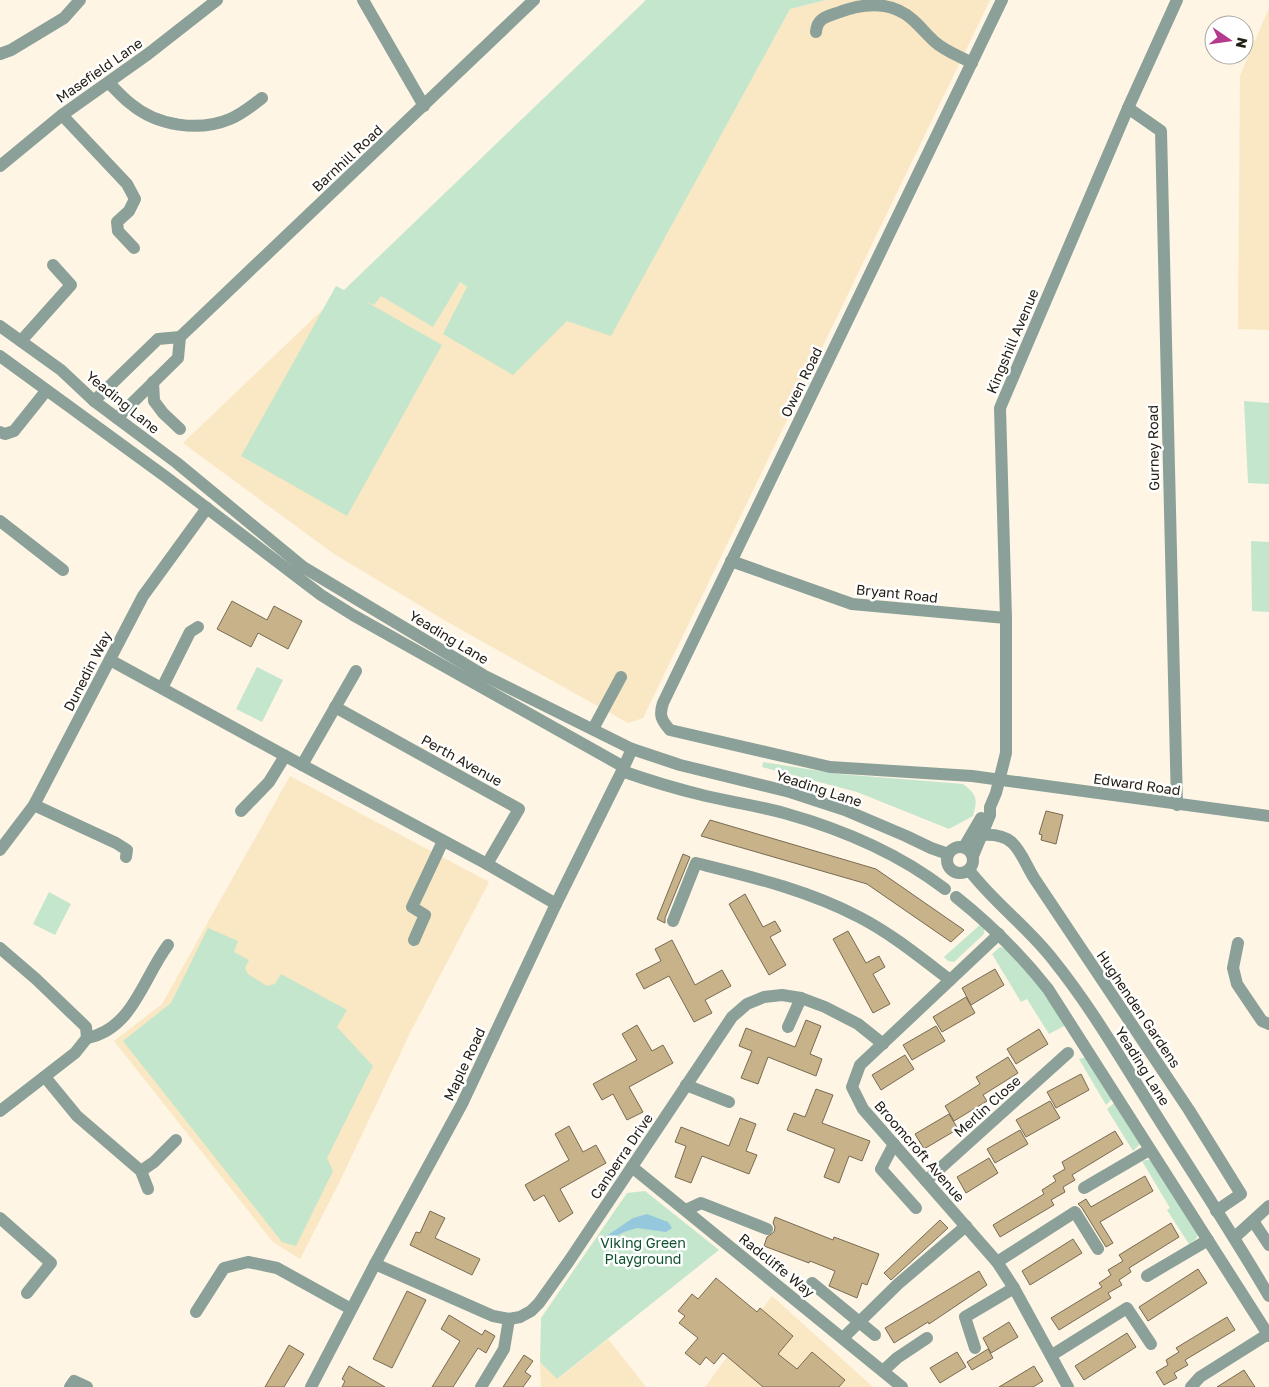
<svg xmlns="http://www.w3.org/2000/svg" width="1269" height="1387" font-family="'Golos Text',sans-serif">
	<rect width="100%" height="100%" fill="#fef5e4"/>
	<g fill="#fae7c4">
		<polygon points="826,0 990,0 643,718 628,723 451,624 334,554 183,443 342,291 411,252 467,287 611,335 790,9"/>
		<polygon points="1269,8 1269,330 1238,329 1240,76"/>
		<polygon points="290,776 489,882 411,1031 339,1183 300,1259 273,1242 114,1041 162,1004"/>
		<polygon points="772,1296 873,1387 705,1387"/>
		<polygon points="608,1339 646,1387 541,1387 540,1362 558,1379"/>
	</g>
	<g fill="#c4e6cd">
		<polygon points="646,0 826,0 790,9 611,336 567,321 513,375 443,334 467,287 460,282 433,327 381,296 374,305 363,300 442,345 347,516 241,456 336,286 344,290"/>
		<polygon points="1244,401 1269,403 1269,484 1248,483"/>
		<polygon points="1251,541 1269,542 1269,612 1252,611"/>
		<polygon points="257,667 283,680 262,722 236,709"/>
		<path d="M763,762L839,774L963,784C977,795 978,799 973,816L949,829L857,792L762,767Z"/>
		<polygon points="49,892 71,904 55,935 33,924"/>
		<polygon points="982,923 985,926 984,934 954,962 948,961 944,957"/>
		<polygon points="208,928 238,941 234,952 249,960 245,968 248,974 267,986 275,984 281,974 347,1010 337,1027 373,1066 327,1158 333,1171 296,1246 282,1242 123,1041 171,1003"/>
		<polygon points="1000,947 1010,950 1047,992 1066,1025 1049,1034 1027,999 1021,1002 992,954"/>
		<polygon points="1087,1057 1113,1098 1106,1105 1079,1059"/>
		<polygon points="1119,1099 1141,1143 1133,1151 1107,1109"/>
		<polygon points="1147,1160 1152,1160 1198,1234 1196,1239 1189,1244 1167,1210 1170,1208 1142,1161"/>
		<polygon points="645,1191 719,1250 557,1379 540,1362 541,1318 627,1193"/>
	</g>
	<polygon fill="#96c8dd" points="647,1214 668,1222 672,1228 666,1232 637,1228 624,1232 606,1241 605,1237 633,1218"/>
	<g fill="#c8b28a" stroke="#786b53">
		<polygon points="232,601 267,620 274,606 302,621 288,649 258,633 251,647 217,629"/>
		<polygon points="1046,811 1063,815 1056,844 1041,840 1042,835 1039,834"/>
		<polygon points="710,820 876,869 964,930 951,942 867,884 701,836"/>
		<polygon points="683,854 690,857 665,918 665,923 657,919"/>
		<polygon points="745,894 763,927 775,921 781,931 770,937 786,965 769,975 729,904"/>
		<polygon points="848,931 866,963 879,956 885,967 873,974 890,1004 873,1013 833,939"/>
		<polygon points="672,940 695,985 722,970 731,986 705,1000 712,1013 694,1022 669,976 644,989 636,974 661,961 655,949"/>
		<polygon points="995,969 1004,985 971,1005 962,988"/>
		<polygon points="966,997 975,1013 942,1032 933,1017"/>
		<polygon points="806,1020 821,1026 810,1054 822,1059 816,1076 768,1057 758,1084 741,1078 752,1051 739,1046 746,1028 795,1047"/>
		<polygon points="637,1025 652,1051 663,1045 673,1063 629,1087 643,1112 627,1120 613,1094 602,1100 593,1084 637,1060 622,1034"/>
		<polygon points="936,1026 945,1041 912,1060 903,1045"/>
		<polygon points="1039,1029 1048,1044 1016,1064 1007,1049"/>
		<polygon points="905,1055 914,1069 881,1090 872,1075"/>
		<polygon points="1008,1057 1018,1073 983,1095 987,1101 954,1121 945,1106 980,1084 976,1077"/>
		<polygon points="1081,1074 1089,1090 1056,1108 1047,1092"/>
		<polygon points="816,1089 833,1095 822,1123 870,1141 862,1161 849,1156 839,1183 824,1177 835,1149 787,1130 794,1113 805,1117"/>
		<polygon points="1050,1101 1060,1118 1026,1137 1016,1120"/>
		<polygon points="949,1114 958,1129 924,1149 915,1134"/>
		<polygon points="740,1118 756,1124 746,1151 757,1155 749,1174 702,1156 691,1183 675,1177 686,1146 675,1142 681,1127 729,1146"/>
		<polygon points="569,1126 583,1152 596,1145 606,1163 560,1189 573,1213 559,1222 544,1195 534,1201 525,1185 569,1160 555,1134"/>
		<polygon points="1020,1130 1028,1144 995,1163 987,1149"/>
		<polygon points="1115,1131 1123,1144 1072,1175 1075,1180 1063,1187 1065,1192 1051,1200 1054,1205 1000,1237 993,1225 1044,1194 1042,1190 1056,1181 1053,1176 1065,1169 1062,1162"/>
		<polygon points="989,1158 998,1173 966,1193 957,1177"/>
		<polygon points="1145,1176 1153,1191 1100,1222 1113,1243 1106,1247 1082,1208 1078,1204 1086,1199 1091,1207"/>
		<polygon points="430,1211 445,1218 435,1238 480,1259 472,1275 410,1245 416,1232 420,1233"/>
		<polygon points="775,1217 833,1240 834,1237 879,1254 867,1285 862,1283 857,1298 829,1286 835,1271 810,1261 809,1263 764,1246 767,1237 774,1232 775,1227 773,1223"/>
		<polygon points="940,1220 948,1228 891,1280 884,1273"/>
		<polygon points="1171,1223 1179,1237 1129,1268 1131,1272 1119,1280 1122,1285 1108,1293 1111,1298 1059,1330 1051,1318 1102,1287 1099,1283 1111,1275 1108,1270 1123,1261 1119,1255"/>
		<polygon points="1073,1239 1082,1253 1030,1285 1022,1271"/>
		<polygon points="1198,1269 1207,1283 1148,1321 1139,1307"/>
		<polygon points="979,1271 987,1285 929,1324 928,1322 894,1343 885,1328"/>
		<polygon points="716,1278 757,1312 760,1308 793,1336 778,1354 797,1369 812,1352 845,1380 839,1387 763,1387 723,1353 714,1364 706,1357 700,1365 685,1353 698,1338 679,1323 685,1316 678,1311 692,1294 698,1299"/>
		<polygon points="407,1291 426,1300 392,1368 373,1359"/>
		<polygon points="449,1315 482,1335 485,1330 495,1336 486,1353 478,1348 453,1387 432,1387 460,1341 441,1329"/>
		<polygon points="1227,1317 1235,1330 1185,1360 1188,1365 1174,1373 1177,1378 1164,1385 1156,1372 1168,1365 1166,1360 1179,1352 1176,1348"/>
		<polygon points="1009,1322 1018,1337 991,1353 983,1338"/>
		<polygon points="1127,1333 1136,1347 1084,1380 1075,1366"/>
		<polygon points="289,1345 304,1354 284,1387 265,1387"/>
		<polygon points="988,1349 993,1358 972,1370 967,1362"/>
		<polygon points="957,1352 966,1367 940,1383 930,1368"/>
		<polygon points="524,1355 533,1361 525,1372 531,1376 523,1387 503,1387"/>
		<polygon points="349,1366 359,1372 385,1387 342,1387 345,1381 342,1379"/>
		<polygon points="1034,1366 1043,1381 1033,1387 999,1387"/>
		<polygon points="1244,1370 1255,1387 1217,1387"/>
	</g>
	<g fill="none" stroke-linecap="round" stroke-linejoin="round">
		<g stroke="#8aa098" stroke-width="12">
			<polyline points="363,0 424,106"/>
			<path d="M1002,0L663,703C659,715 661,720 670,730L830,767L972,776L1269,816"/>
			<path d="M816,32C817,19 825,17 837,13C863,3 891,0 913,20C921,27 927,35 935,42C945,51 959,56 972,63"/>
			<polyline points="0,54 11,50 64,18 80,0"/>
			<path d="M109,83C116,90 123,98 131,104C157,126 199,132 230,119C242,114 252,106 262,98"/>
			<polyline points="1128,108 1161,131 1177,805"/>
			<polyline points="62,115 127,184 135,199 129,211 117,222 118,231 134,248"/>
			<polyline points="0,166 62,115 148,54 217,0"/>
			<polyline points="0,326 61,370 94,401 177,463 303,567 483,675 632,749 680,765 790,792 845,810 906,836 931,848 948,854"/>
			<polyline points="180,337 534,0"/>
			<polyline points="21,341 71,285 53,265"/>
			<polyline points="0,356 166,477 321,595 353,615 624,767"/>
			<polyline points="153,382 154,401 163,413 180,429"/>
			<polyline points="94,401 158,339 180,337 178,358 117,418"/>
			<polyline points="0,432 5,434 14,431 46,391"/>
			<polyline points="0,521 63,570"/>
			<polyline points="731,561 852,604 1006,618"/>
			<polyline points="110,660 302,765 487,864 556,904"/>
			<polyline points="162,688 190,632 198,627"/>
			<polyline points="335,707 519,809 487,864"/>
			<polyline points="593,729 621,677"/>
			<polyline points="302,765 356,671"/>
			<path d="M622,771C650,781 677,789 706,796C732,802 758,806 784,813C841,829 898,853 945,889"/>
			<polyline points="34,805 116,843 127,850 126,857"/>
			<polyline points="241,811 269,782 285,756"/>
			<path d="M983,835C1017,833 1019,853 1034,878L1189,1110L1241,1194L1216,1211"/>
			<circle cx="960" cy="860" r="13"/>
			<polyline points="964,847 981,818"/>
			<polyline points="0,850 34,805 143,596 207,508"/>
			<polyline points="973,856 990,815 990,807 996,793 1006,753 1006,618 1000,408 1128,108 1177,0"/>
			<path d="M969,870C994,903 1029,928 1054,961C1091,1007 1121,1059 1153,1110C1192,1172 1232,1233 1269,1296"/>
			<path d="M956,897C990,924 1021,955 1048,989L1269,1336"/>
			<path d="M673,921L696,863C752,877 808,890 859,917C892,934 921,958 950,980"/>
			<polyline points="999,934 860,1065 852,1087 863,1109 997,1262 1014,1288 1068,1387"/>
			<polyline points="414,940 425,915 412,907 443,841"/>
			<polyline points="1238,943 1233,968 1237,984 1262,1021 1269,1024"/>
			<polyline points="0,948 36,979 86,1027 87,1038"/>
			<polyline points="788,1027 801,998"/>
			<path d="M87,1038C133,1029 143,978 168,945"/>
			<polyline points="45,1077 77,1116 141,1171 148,1189"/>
			<polyline points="686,1085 729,1102"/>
			<polyline points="0,1111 75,1053 87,1038"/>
			<polyline points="894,1144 881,1169 916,1208"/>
			<polyline points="632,1167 902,1387"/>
			<polyline points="141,1171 154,1162 176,1140"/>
			<polyline points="926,1181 1068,1053"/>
			<polyline points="1084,1188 1149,1150"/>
			<polyline points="686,1210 701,1203 767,1229"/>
			<polyline points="0,1218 51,1263 27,1293"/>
			<polyline points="1253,1221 1269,1245"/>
			<polyline points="1235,1237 1269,1206"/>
			<polyline points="997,1262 1075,1212 1098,1249"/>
			<polyline points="375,1264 493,1316 509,1319 520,1317 531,1311 539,1303 569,1261 732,1017 747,1004 764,997 782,995 801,998 825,1007 858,1024 883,1044"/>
			<polyline points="1147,1276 1208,1240"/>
			<polyline points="812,1283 875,1335"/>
			<polyline points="196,1312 224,1268 248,1262 277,1268 351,1309"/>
			<polyline points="843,1338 898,1284 966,1226"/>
			<polyline points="975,1348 965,1317 1014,1288"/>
			<polyline points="1052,1355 1127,1308 1151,1344"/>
			<polyline points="883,1371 897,1358 927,1338"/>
			<polyline points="70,1387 74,1381 87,1387"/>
			<polyline points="311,1387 375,1264 462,1104 556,904 622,771 632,749"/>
			<polyline points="481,1387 504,1349 509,1319"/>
			<polyline points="1191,1387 1200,1377 1268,1334"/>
		</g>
	</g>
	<g text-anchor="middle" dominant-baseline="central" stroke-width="5" stroke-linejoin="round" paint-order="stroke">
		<g font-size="14" fill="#252016" stroke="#fff">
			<text transform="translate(99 70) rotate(-35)">Masefield Lane</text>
			<text transform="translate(347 158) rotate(-43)">Barnhill Road</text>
			<text transform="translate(1012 341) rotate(-67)">Kingshill Avenue</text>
			<text transform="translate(801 382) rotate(-64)">Owen Road</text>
			<text transform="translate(123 402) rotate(39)">Yeading Lane</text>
			<text transform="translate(1153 448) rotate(-91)">Gurney Road</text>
			<text transform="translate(897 593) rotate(6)">Bryant Road</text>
			<text transform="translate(449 637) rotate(31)">Yeading Lane</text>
			<text transform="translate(87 671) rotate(-63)">Dunedin Way</text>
			<text transform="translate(462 760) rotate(29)">Perth Avenue</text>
			<text transform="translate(1137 784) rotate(8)">Edward Road</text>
			<text transform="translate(819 788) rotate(18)">Yeading Lane</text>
			<text transform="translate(1139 1009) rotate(56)">Hughenden Gardens</text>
			<text transform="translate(464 1064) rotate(-65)">Maple Road</text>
			<text transform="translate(1143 1066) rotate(58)">Yeading Lane</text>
			<text transform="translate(987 1106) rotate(-42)">Merlin Close</text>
			<text transform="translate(920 1151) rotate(49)">Broomcroft Avenue</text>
			<text transform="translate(621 1156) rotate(-56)">Canberra Drive</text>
			<text transform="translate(777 1265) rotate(39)">Radcliffe Way</text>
		</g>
		<g font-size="14" fill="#0f512c" stroke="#fff">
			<text x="643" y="1242">Viking Green<tspan x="643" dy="16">Playground</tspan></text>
		</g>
	</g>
	<g transform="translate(1229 40) rotate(103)"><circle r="24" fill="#ffffff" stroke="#a8a6a2"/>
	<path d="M0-4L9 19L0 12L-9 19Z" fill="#b33a8d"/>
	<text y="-8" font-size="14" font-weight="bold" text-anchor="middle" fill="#252016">N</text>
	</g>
</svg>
